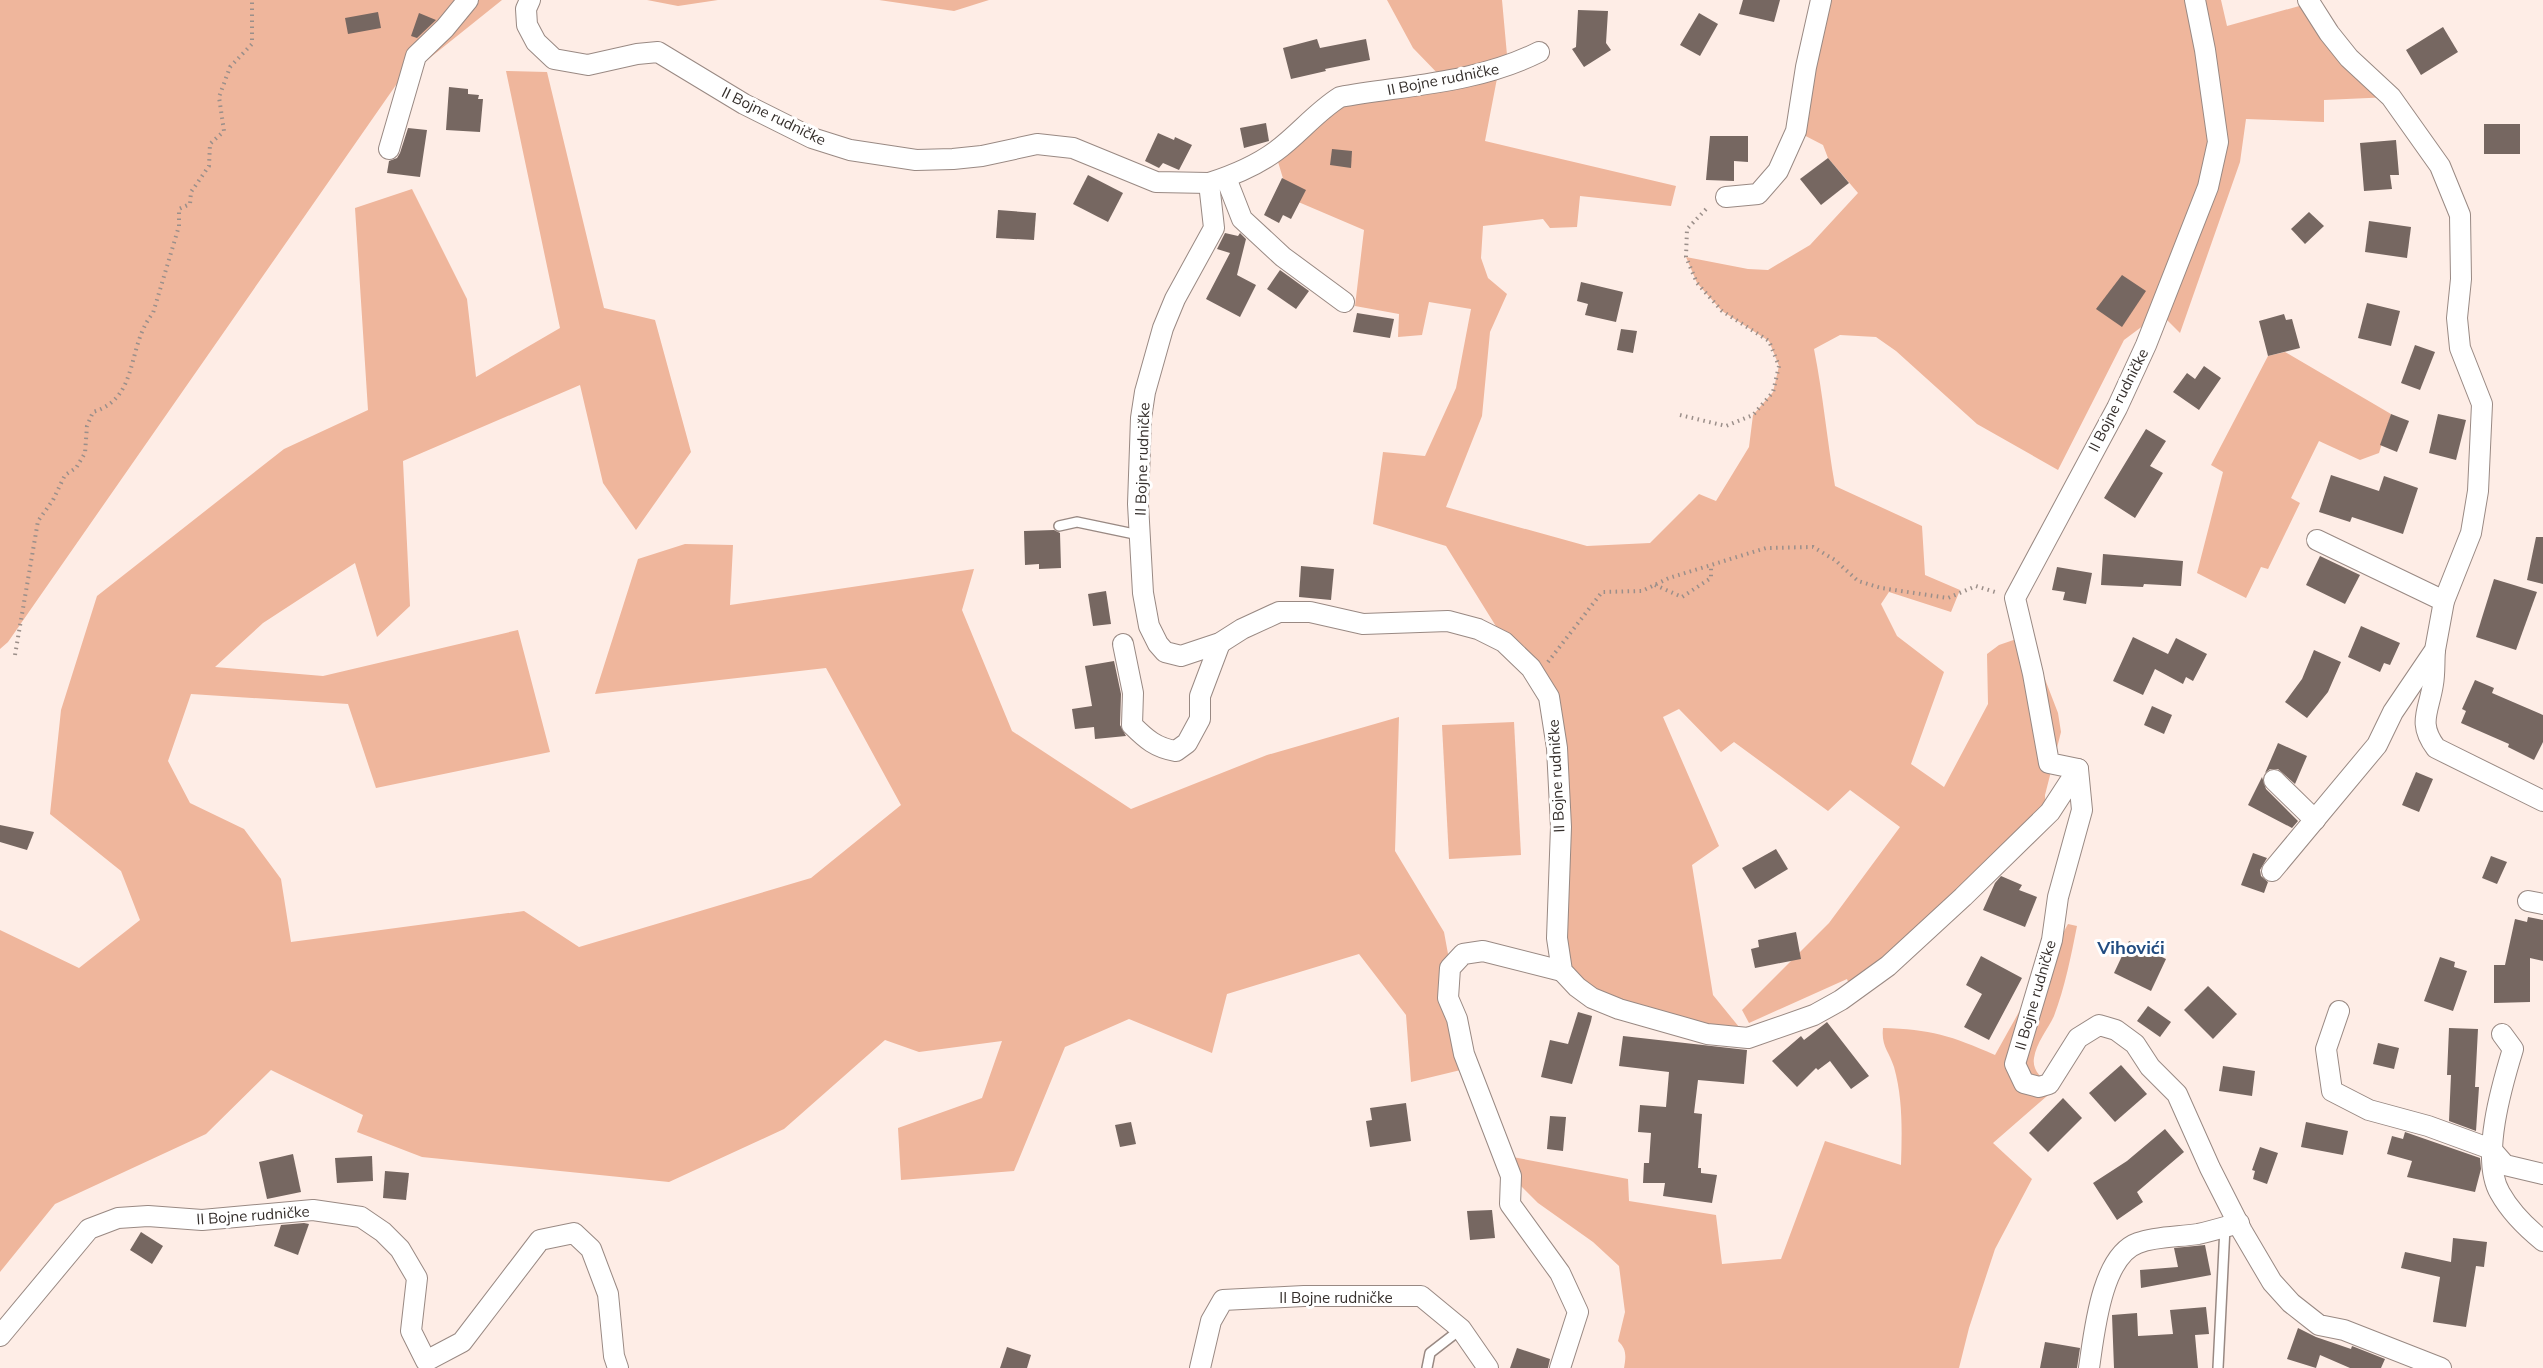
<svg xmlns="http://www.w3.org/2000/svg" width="2543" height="1368" font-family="Mulish,sans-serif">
	<rect width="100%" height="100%" fill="#feede6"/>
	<g fill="#efb69c">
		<polygon points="0,0 502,0 396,85 8,642 0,649"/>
		<polygon points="647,0 718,0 678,6"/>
		<polygon points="879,0 989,0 954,11"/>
		<path d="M1387,0H1502L1508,66L1499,68L1485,141L1676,186L1671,206L1580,196L1577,227L1550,228L1543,219L1483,226L1481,258L1488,278L1507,294L1490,332L1482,416L1446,507L1587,546L1650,543L1699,494L1716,501L1749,447L1753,415L1773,392L1779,366L1769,341L1722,311L1697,283L1686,257L1748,269L1768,270L1810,245L1858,193L1828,158L1823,145L1796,131L1821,0H2221L2227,26L2310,3L2391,97L2324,100V122L2246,119L2240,162L2180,333L2160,313L2124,340L2058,470L1977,424L1896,351L1876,337L1840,335L1814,349C1823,394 1827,440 1835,486L1922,526L1925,575L1960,590L1951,612L1889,592L1881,604L1897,636L1944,672L1911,764L1944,787L1988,704L1987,654L1999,645L2028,635L2058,713L2061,732L2045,795L2046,826L1853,995L1847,979L1749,1023L1742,1010L1829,923L1900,827L1850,790L1828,811L1734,742L1721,752L1679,709L1663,717L1719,846L1692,865L1713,995L1748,1038L1618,1014L1566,974L1553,718L1446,546L1373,524L1383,452L1425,456L1456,388L1471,309L1429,302L1422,335L1398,337L1399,314L1355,306L1364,230L1289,198L1275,152L1325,107L1445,81L1413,48Z"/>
		<polygon points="506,71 547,72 604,308 655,320 691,452 636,530 603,483 580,385 403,461 410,606 377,637 355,563 263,623 215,667 323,676 518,630 550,752 376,788 348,704 191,694 168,761 190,803 244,829 281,879 291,942 524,911 579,947 811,878 901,805 826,668 595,694 638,559 685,544 733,545 730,605 974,569 962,610 1012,731 1131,809 1267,755 1399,717 1395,851 1444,932 1469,1068 1411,1082 1406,1015 1359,954 1227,994 1212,1053 1129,1019 1065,1047 1014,1171 901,1180 898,1128 982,1098 1002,1041 919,1052 885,1040 784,1129 669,1182 422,1157 357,1132 363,1115 271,1070 206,1134 55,1204 0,1272 0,930 79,968 140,920 121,871 50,814 61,710 97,596 284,449 368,410 355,208 412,189 467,299 476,377 560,328"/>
		<polygon points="2285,352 2391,414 2379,453 2360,460 2319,441 2291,498 2300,503 2268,569 2261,567 2246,598 2197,573 2223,472 2211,465 2268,356"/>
		<polygon points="1514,722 1521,855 1449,859 1442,725"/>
		<path d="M2068,924L2077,926C2071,956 2065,987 2054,1016C2048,1029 2036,1043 2034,1058C2032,1070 2041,1078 2049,1084L2062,1083L1993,1143L2032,1179L1995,1249L1969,1328L1959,1368H1624C1626,1357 1627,1349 1618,1341L1625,1312L1619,1266L1593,1242L1538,1203L1511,1176L1502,1155L1628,1179L1629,1201L1716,1215L1722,1264L1781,1259L1825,1141L1901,1165C1902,1132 1903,1099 1894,1067C1889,1051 1881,1046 1883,1028C1930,1029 1952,1036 1995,1055Z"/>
	</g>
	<g fill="#766761">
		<polygon points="1743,0 1780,0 1774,22 1739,14"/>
		<polygon points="1578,10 1608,11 1606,43 1611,50 1584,67 1572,49 1576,47"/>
		<polygon points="378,12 381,28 348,34 345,18"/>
		<polygon points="419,13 436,20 417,38 411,36"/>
		<polygon points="1699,13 1718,24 1700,56 1680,45"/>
		<polygon points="2443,27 2458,52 2421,75 2406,50"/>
		<polygon points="1317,39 1320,48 1366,39 1370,60 1325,69 1326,71 1291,79 1283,48"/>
		<polygon points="449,87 468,89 468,94 479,95 478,99 483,99 480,132 446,130"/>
		<polygon points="1266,123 1269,141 1244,148 1240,128"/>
		<rect x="2484" y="124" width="36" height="30"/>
		<polygon points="408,128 427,130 420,177 387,173 389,161 397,158 400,153"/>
		<polygon points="1158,133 1174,140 1175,137 1192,145 1179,170 1163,163 1159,168 1145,161"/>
		<polygon points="1710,136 1748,136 1748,162 1734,161 1734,181 1706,180"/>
		<polygon points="2396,140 2399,175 2390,175 2392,189 2364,191 2360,143"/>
		<polygon points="1332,149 1352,151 1351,168 1330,165"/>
		<polygon points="1828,158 1849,183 1821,205 1800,179"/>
		<polygon points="1088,175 1123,193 1108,222 1073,204"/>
		<polygon points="1282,178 1306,190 1291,219 1283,215 1279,223 1264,215"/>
		<polygon points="998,210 1036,213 1034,240 996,238"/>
		<polygon points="2309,212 2324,226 2305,244 2291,229"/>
		<polygon points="2369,221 2411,227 2407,258 2365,252"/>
		<polygon points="1225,233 1238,236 1240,233 1246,239 1237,275 1256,285 1240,317 1206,299 1230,253 1217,249"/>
		<polygon points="1280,270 1309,291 1296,309 1267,289"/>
		<polygon points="2122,275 2146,291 2122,327 2096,309"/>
		<polygon points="1581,282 1623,292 1616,322 1585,315 1588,304 1577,301"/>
		<polygon points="2367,303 2400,311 2391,346 2358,338"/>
		<polygon points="1357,313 1394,319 1390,338 1353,332"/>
		<polygon points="2284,314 2286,320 2292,319 2300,348 2268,356 2259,321"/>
		<polygon points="1621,329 1637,331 1633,353 1617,350"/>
		<polygon points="2415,345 2435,352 2420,390 2401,383"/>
		<polygon points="2204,366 2221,378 2199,410 2173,392 2187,373 2195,379"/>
		<polygon points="2391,414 2409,421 2397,452 2380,445"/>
		<polygon points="2438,414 2466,420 2456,460 2429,453"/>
		<polygon points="2146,429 2166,441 2150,466 2163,473 2135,518 2104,498"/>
		<polygon points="2331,475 2379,491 2384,476 2418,488 2403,534 2352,517 2350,522 2319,512"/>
		<polygon points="1054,530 1060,533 1061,568 1039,569 1039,564 1025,565 1024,531"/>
		<polygon points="2536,537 2543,537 2543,584 2527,580"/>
		<polygon points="2103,554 2183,561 2181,586 2144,584 2143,587 2101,585"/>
		<polygon points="2320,556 2360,575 2345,604 2306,585"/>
		<polygon points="1301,566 1334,569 1331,600 1299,597"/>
		<polygon points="2057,567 2092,573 2086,604 2063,600 2065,592 2052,590"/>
		<polygon points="2494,579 2537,592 2516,650 2476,637"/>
		<polygon points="1106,591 1111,624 1093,626 1088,594"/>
		<polygon points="2361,626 2400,643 2390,665 2384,663 2380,672 2348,657"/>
		<polygon points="2133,637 2168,654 2176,638 2207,654 2193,681 2186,677 2183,684 2155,669 2143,695 2113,681"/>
		<polygon points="2314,650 2341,662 2328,692 2307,718 2285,702 2302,679"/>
		<polygon points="1114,661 1121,694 1120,725 1126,736 1095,739 1094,727 1075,729 1072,709 1092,706 1085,666"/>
		<polygon points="2475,680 2494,688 2492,693 2543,715 2543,742 2534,760 2508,747 2509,744 2461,723 2466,711 2462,709"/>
		<polygon points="2152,706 2172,715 2164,734 2144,725"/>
		<polygon points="2278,743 2307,756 2295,784 2278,769 2270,769 2265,773"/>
		<polygon points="2416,772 2433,779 2419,812 2402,805"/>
		<polygon points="2262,777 2266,789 2298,821 2292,828 2248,805"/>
		<polygon points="0,825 34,832 27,850 0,842"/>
		<polygon points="1776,849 1788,869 1755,889 1742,868"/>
		<polygon points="2253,853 2267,858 2260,870 2261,876 2268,882 2264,893 2241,885"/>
		<polygon points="2491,856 2507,862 2497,884 2482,878"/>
		<polygon points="2001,876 2022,885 2019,890 2037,897 2025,927 1983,910 1995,883"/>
		<polygon points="2528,917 2543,920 2543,961 2530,958 2530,1002 2494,1003 2494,965 2505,965 2515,919 2527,922"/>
		<polygon points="1796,932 1801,959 1755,968 1751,949 1759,947 1758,940"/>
		<polygon points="2129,941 2166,959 2151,991 2114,973"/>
		<polygon points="1981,956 2022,978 1989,1040 1964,1027 1982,994 1966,985"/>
		<polygon points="2440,957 2455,962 2454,967 2467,971 2453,1011 2424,1001"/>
		<polygon points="2208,986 2237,1014 2213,1039 2184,1010"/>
		<polygon points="2148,1006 2171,1022 2160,1037 2137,1021"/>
		<polygon points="1578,1012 1592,1016 1591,1021 1572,1084 1541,1077 1550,1040 1568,1044"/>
		<polygon points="1827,1022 1869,1076 1851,1089 1830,1061 1818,1070 1816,1068 1797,1087 1772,1061 1801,1036 1804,1040"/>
		<polygon points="2449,1028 2478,1029 2475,1087 2479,1087 2476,1131 2449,1121 2451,1075 2447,1075"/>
		<polygon points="1623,1036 1747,1050 1744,1084 1698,1080 1694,1113 1702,1114 1698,1168 1701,1168 1701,1173 1717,1175 1712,1203 1663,1196 1665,1183 1643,1183 1644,1163 1649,1163 1651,1133 1638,1132 1640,1105 1666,1107 1669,1072 1619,1066"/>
		<polygon points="2378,1043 2399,1048 2394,1069 2373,1064"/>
		<polygon points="2121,1065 2147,1094 2115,1122 2089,1093"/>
		<polygon points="2223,1066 2255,1071 2252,1096 2219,1091"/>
		<polygon points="2063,1098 2082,1118 2048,1152 2029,1133"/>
		<polygon points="1406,1103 1411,1141 1370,1147 1366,1121 1372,1120 1370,1108"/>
		<polygon points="1550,1116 1566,1117 1563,1151 1547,1149"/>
		<polygon points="1131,1122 1136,1144 1120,1147 1115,1125"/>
		<polygon points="2306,1122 2348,1131 2343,1155 2301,1147"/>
		<polygon points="2165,1129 2184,1152 2137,1192 2143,1202 2117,1220 2093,1183 2127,1161"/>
		<polygon points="2405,1132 2480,1158 2481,1169 2475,1192 2407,1177 2412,1161 2387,1154 2392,1136 2403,1139"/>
		<polygon points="2260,1147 2278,1153 2267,1184 2253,1179 2255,1171 2252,1170"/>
		<polygon points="293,1154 301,1192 267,1199 259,1162"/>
		<polygon points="372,1156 373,1181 337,1183 335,1158"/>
		<polygon points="385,1171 409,1173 406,1200 383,1198"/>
		<polygon points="1492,1210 1495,1238 1470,1240 1467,1211"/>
		<polygon points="304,1223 309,1224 298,1255 274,1246 281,1225"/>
		<polygon points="141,1232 163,1246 152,1264 130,1250"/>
		<polygon points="2453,1238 2487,1242 2484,1267 2476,1266 2466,1327 2433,1322 2440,1277 2401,1268 2405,1252 2451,1262"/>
		<polygon points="2205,1245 2211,1275 2141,1288 2140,1270 2178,1267 2174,1248"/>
		<polygon points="2206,1307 2209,1334 2195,1335 2198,1368 2114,1368 2112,1315 2137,1313 2138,1336 2173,1334 2170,1310"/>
		<polygon points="2298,1328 2316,1337 2351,1349 2352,1346 2385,1359 2381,1368 2350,1368 2320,1355 2316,1368 2287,1359"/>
		<polygon points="2045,1342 2080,1348 2077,1368 2040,1368"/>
		<polygon points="1007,1347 1031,1355 1027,1368 1000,1368"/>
		<polygon points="1517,1348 1550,1359 1548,1368 1510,1368"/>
	</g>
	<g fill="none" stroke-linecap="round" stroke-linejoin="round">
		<g stroke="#998983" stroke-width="12">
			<g id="lane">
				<polyline points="1059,526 1077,522 1139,535"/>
				<polyline points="1427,1368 1430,1353 1461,1329"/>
				<polyline points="2218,1368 2225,1227"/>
			</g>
		</g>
		<g stroke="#998983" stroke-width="22">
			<g id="street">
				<polyline points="530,0 526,9 527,25 536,42 554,59 588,65 637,54 658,52 744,104 812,138 850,150 916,160 953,159 982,156 1037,144 1073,148 1156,182 1209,183"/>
				<path d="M1539,52C1477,83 1408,85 1340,97C1316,112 1299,134 1276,151C1257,165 1231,176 1209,183L1214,228L1175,299L1163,328L1145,392L1141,418L1138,504L1143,593L1149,626L1158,644L1165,652L1181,656L1220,643L1242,629L1279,612H1310L1363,624L1448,621L1478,629L1504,642L1531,668L1549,697L1557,748L1561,827L1557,938L1562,971L1577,987L1592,998L1619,1009L1707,1034L1748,1038L1814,1015L1841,1000L1888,966L1963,897L2050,812L2078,769L2082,810L2058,897L2052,940L2015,1064L2024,1083L2039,1087L2049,1084L2078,1038L2099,1025L2116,1030L2135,1044L2150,1067L2177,1094L2210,1168L2242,1231L2272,1282L2291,1303L2319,1325L2344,1330L2441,1368"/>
				<polyline points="389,149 416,56 445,28 468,0"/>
				<polyline points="1226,178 1242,219 1283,257 1344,302"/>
				<polyline points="1726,197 1758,194 1778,171 1796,131 1806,67 1821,0"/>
				<polyline points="2317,540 2444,601"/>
				<path d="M1123,644L1133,693L1132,725C1146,739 1156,748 1176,751L1187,743L1200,719V696L1220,643"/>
				<path d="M2435,650C2434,661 2435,673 2433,684C2429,711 2417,723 2436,748L2543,801"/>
				<polyline points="2078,769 2049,763 2033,674 2015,598 2117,408 2146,345 2208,187 2218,142 2205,50 2195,0"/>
				<polyline points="2274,780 2315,820"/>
				<polyline points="2272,871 2377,745 2393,712 2435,650 2444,601 2471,533 2478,491 2482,404 2460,348 2457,318 2461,279 2460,215 2440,166 2391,97 2349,58 2329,33 2308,0"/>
				<polyline points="2528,901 2543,904"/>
				<polyline points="2339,1011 2326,1049 2332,1091 2369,1110 2428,1126 2491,1149 2505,1165 2543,1174"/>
				<path d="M2502,1034L2513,1049C2502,1085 2480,1159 2500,1193C2510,1211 2527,1228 2543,1241"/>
				<polyline points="0,1336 89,1229 118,1218 148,1216 202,1220 313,1210 361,1217 383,1232 400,1249 417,1278 411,1331 426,1361 462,1342 540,1240 574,1233 591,1249 608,1294 614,1356 618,1368"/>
				<polyline points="1200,1368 1211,1321 1223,1300 1304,1296 1421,1296 1461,1329 1488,1368"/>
				<polyline points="1560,1368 1578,1312 1560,1273 1510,1204 1511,1176 1464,1054 1457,1019 1448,998 1450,968 1463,954 1483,951 1562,971"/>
				<path d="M2089,1368C2094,1335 2101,1256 2138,1243C2157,1236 2179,1237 2198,1234C2212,1231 2225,1227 2239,1223"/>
			</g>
		</g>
		<g stroke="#9b8f8a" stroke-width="4" stroke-dasharray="1.5 4.5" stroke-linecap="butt">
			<polyline points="1680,415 1726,426 1753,415 1773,392 1779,366 1769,341 1722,311 1697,283 1686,257 1687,229 1709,206"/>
			<polyline points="1655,585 1682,597 1711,578 1711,565"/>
			<path d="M15,655L38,521L53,500L65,475L76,468L85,453L87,426L93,412C140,398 126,346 153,313L179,226V209L190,204L191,192L209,166L210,144L224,131L219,97L230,67L252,44V0"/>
			<polyline points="1548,662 1602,592 1642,591 1669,578 1766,548 1813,547 1835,560 1858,581 1881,588 1948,598 1976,586 1998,593"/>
		</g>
		<use href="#lane" stroke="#fff" stroke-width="9"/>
		<use href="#street" stroke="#fff" stroke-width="20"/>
	</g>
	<g text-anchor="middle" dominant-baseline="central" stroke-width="6" stroke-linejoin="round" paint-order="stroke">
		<g font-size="15" fill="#342e2b" stroke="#fff">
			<text transform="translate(1443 79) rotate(-11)">II Bojne rudničke</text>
			<text transform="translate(774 116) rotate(26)">II Bojne rudničke</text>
			<text transform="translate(2118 400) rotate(-63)">II Bojne rudničke</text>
			<text transform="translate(1142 459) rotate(-88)">II Bojne rudničke</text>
			<text transform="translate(1556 776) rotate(-93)">II Bojne rudničke</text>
			<text transform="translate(2035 995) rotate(-74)">II Bojne rudničke</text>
			<text transform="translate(253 1215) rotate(-4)">II Bojne rudničke</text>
			<text x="1336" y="1297">II Bojne rudničke</text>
		</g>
		<g font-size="18" font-weight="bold" fill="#224c81" stroke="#fff">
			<text x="2131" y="947">Vihovići</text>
		</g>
	</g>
</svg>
